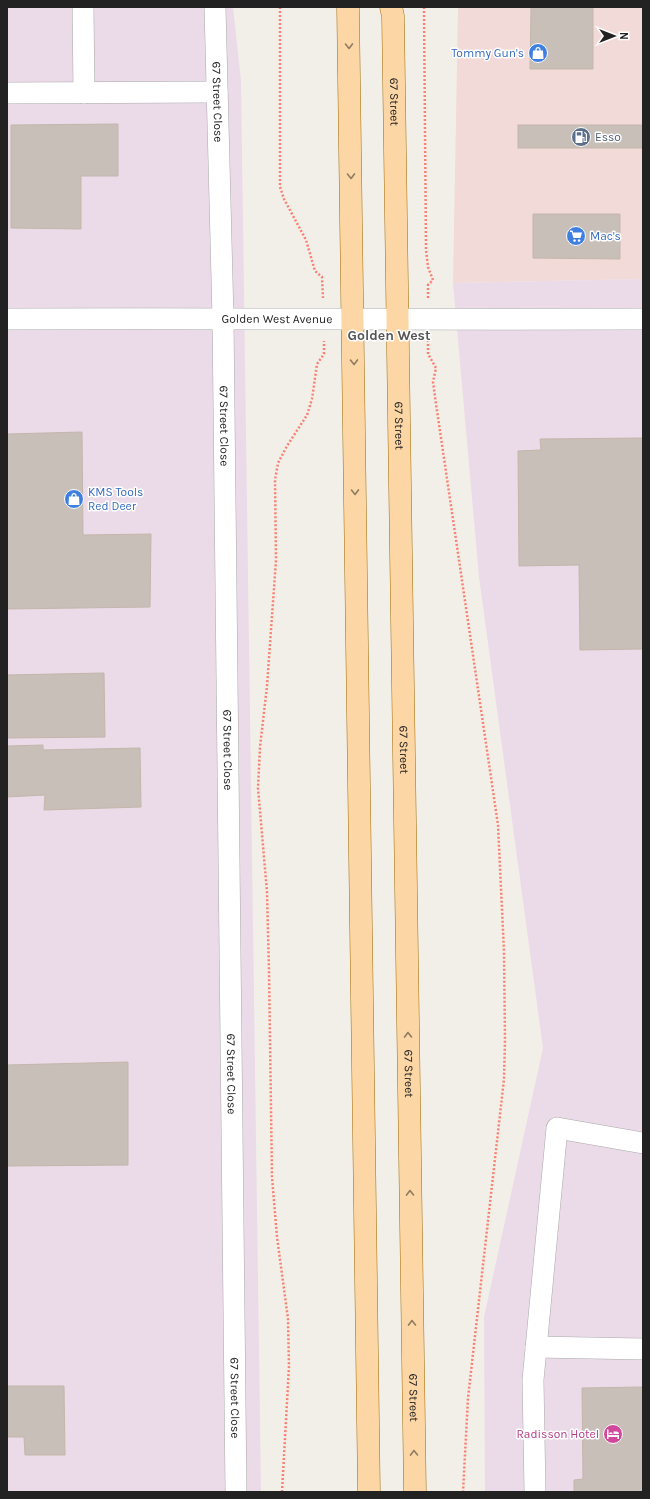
<svg xmlns="http://www.w3.org/2000/svg" width="650" height="1499" font-family="Karla,sans-serif">
	<rect width="100%" height="100%" fill="#f2efe9"/>
	<polygon fill="#f2dad9" points="458,7 643,7 643,279 453,283"/>
	<g fill="#ebdbe8">
		<polygon points="7,7 233,7 241,81 261,1492 7,1492"/>
		<polygon points="643,279 643,1492 485,1492 484,1317 543,1048 479,577 453,283"/>
	</g>
	<g fill="#c7bfb8" stroke="#c4b6ab">
		<polygon points="531,7 593,7 593,69 530,69"/>
		<polygon points="118,124 118,176 81,176 81,229 11,228 11,125"/>
		<rect x="518" y="125" width="125" height="23"/>
		<polygon points="533,214 620,214 620,259 533,258"/>
		<polygon points="82,432 83,535 151,534 150,607 7,609 7,434"/>
		<polygon points="643,438 643,649 580,650 579,565 519,566 518,451 541,450 540,439"/>
		<polygon points="104,673 105,737 7,738 7,675"/>
		<polygon points="43,745 43,750 140,748 141,807 44,810 45,795 7,797 7,746"/>
		<polygon points="128,1062 128,1165 7,1166 7,1065"/>
		<polygon points="7,1386 64,1386 65,1455 25,1455 24,1437 7,1437"/>
		<polygon points="643,1387 643,1492 574,1492 574,1480 583,1479 582,1388"/>
	</g>
	<g fill="none" stroke-linecap="round" stroke-linejoin="round">
		<g stroke="#a9a9a9" stroke-width="22">
			<g id="minor">
				<polyline points="83,7 84,93"/>
				<path id="s1" d="M215,7L223,318L236,1492"/>
				<polyline points="7,93 217,92"/>
				<path id="s2" d="M7,319C219,318 431,320 643,319"/>
				<polyline points="536,1347 643,1349"/>
				<polyline points="535,1492 533,1380 557,1128 643,1143"/>
			</g>
		</g>
		<g stroke="#a06b00" stroke-width="23">
			<g id="major">
				<polyline points="348,7 369,1492"/>
				<path id="s3" d="M391,7L393,16L415,1492"/>
			</g>
		</g>
		<g stroke="#fa8072" stroke-width="2.5" stroke-dasharray="2 2" stroke-linecap="butt">
			<polyline points="280,7 280,187 284,199 306,240 315,271 322,277 323,298"/>
			<polyline points="424,7 426,250 428,267 433,280 428,285 428,299"/>
			<polyline points="428,340 428,354 436,368 433,382 436,404 498,825 504,952 505,1040 504,1079 468,1398 463,1492"/>
			<polyline points="282,1492 289,1366 288,1319 277,1237 272,1177 269,970 267,892 258,788 260,747 267,686 276,560 275,480 278,463 287,446 307,415 312,399 317,364 324,354 324,341"/>
		</g>
		<use href="#minor" stroke="#fff" stroke-width="21"/>
		<use href="#major" stroke="#fcd6a4" stroke-width="22"/>
	</g>
	<defs><path id="oneway-chevron" d="M-2-3.5L2.5 0L-2 3.5" fill="none" stroke-width="1.6" stroke-linecap="round" stroke-linejoin="round"/></defs>
	<g stroke="#8f7c63">
		<use href="#oneway-chevron" transform="translate(349 46) rotate(89)"/>
		<use href="#oneway-chevron" transform="translate(351 176) rotate(89)"/>
		<use href="#oneway-chevron" transform="translate(354 362) rotate(89)"/>
		<use href="#oneway-chevron" transform="translate(355 492) rotate(89)"/>
		<use href="#oneway-chevron" transform="translate(408 1035) rotate(-91)"/>
		<use href="#oneway-chevron" transform="translate(410 1193) rotate(-91)"/>
		<use href="#oneway-chevron" transform="translate(412 1323) rotate(-91)"/>
		<use href="#oneway-chevron" transform="translate(414 1453) rotate(-91)"/>
	</g>
	<defs>
		<g id="shop-disc" transform="scale(1)"><circle r="9.5" fill="#3f7fe0" stroke="#fff"/><path d="M-5-2.5h2.3a2.7 3.5 0 0 1 5.4 0H5L5.5 6h-11ZM-1.5-2.5h3a1.5 2.3 0 0 0-3 0Z" fill="#fff"/></g>
		<g id="fuel-disc" transform="scale(1)"><circle r="9.5" fill="#5c6f8a" stroke="#fff"/><path d="M-5.5-6h7V0h2V4h1.3V-2.5L3-4.5l.8-.8L6-3V5H2.5V1h-1V6h-7ZM-4.2-4.7v3.2H.2V-4.7Z" fill="#fff"/></g>
		<g id="supermarket-disc" transform="scale(1)"><circle r="9.5" fill="#3f7fe0" stroke="#fff"/><path d="M-6-5.5h2.5l.6 2H6L4.5 2H-2.5L-4.4-4H-6ZM-1.5 3.2a1.3 1.3 0 1 0 .1 0ZM3 3.2a1.3 1.3 0 1 0 .1 0Z" fill="#fff"/></g>
		<g id="hotel-disc" transform="scale(1)"><circle r="9.5" fill="#d1479c" stroke="#fff"/><path d="M-6-4.5h1.5V1H6V5H4.5V3h-9V5H-6ZM-4 0a1.8 1.8 0 1 1 3.6 0ZM.5 0V-2.5h3Q6-2.5 6 0Z" fill="#fff"/></g>
	</defs>
	<g fill-rule="evenodd">
		<use href="#shop-disc" x="538" y="53"/>
		<use href="#fuel-disc" x="581" y="137"/>
		<use href="#supermarket-disc" x="576" y="236"/>
		<use href="#shop-disc" x="74" y="499"/>
		<use href="#hotel-disc" x="613" y="1434"/>
	</g>
	<g text-anchor="middle" dominant-baseline="central" stroke-width="3" stroke-linejoin="round" paint-order="stroke">
		<g font-size="12" fill="#366cbe" stroke="#fff" text-anchor="start">
			<text x="524" y="53" text-anchor="end">Tommy Gun's</text>
			<text x="590" y="236">Mac's</text>
			<text x="88" y="492">KMS Tools<tspan x="88" dy="14">Red Deer</tspan></text>
		</g>
		<g font-size="12" fill="#222" stroke="#fff">
			<text stroke="none"><textPath href="#s1" startOffset="95">67 Street Close</textPath></text>
			<text stroke="none"><textPath href="#s3" startOffset="95">67 Street</textPath></text>
			<text stroke="none"><textPath href="#s2" startOffset="270">Golden West Avenue</textPath></text>
			<text stroke="none"><textPath href="#s1" startOffset="419">67 Street Close</textPath></text>
			<text stroke="none"><textPath href="#s3" startOffset="419">67 Street</textPath></text>
			<text stroke="none"><textPath href="#s1" startOffset="743">67 Street Close</textPath></text>
			<text stroke="none"><textPath href="#s3" startOffset="743">67 Street</textPath></text>
			<text stroke="none"><textPath href="#s1" startOffset="1067">67 Street Close</textPath></text>
			<text stroke="none"><textPath href="#s3" startOffset="1067">67 Street</textPath></text>
			<text stroke="none"><textPath href="#s1" startOffset="1391">67 Street Close</textPath></text>
			<text stroke="none"><textPath href="#s3" startOffset="1391">67 Street</textPath></text>
		</g>
		<g font-size="12" fill="#4e5e75" stroke="#fff" text-anchor="start">
			<text x="595" y="137">Esso</text>
		</g>
		<g font-size="12" fill="#b23c85" stroke="#fff" text-anchor="end">
			<text x="599" y="1434">Radisson Hotel</text>
		</g>
		<g font-size="14" font-weight="bold" fill="#555" stroke="#fff">
			<text x="389" y="335">Golden West</text>
		</g>
	</g>
	<rect width="650" height="1499" fill="none" stroke="#222222" stroke-width="16"/>
	<g transform="translate(614 36) rotate(90)" stroke="#ffffff" stroke-width="3" paint-order="stroke">
	<path d="M0-3L7 15L0 10L-7 15Z" fill="#222222"/>
	<text y="-6" font-size="11" font-weight="bold" text-anchor="middle" fill="#222222">N</text>
	</g>
</svg>
